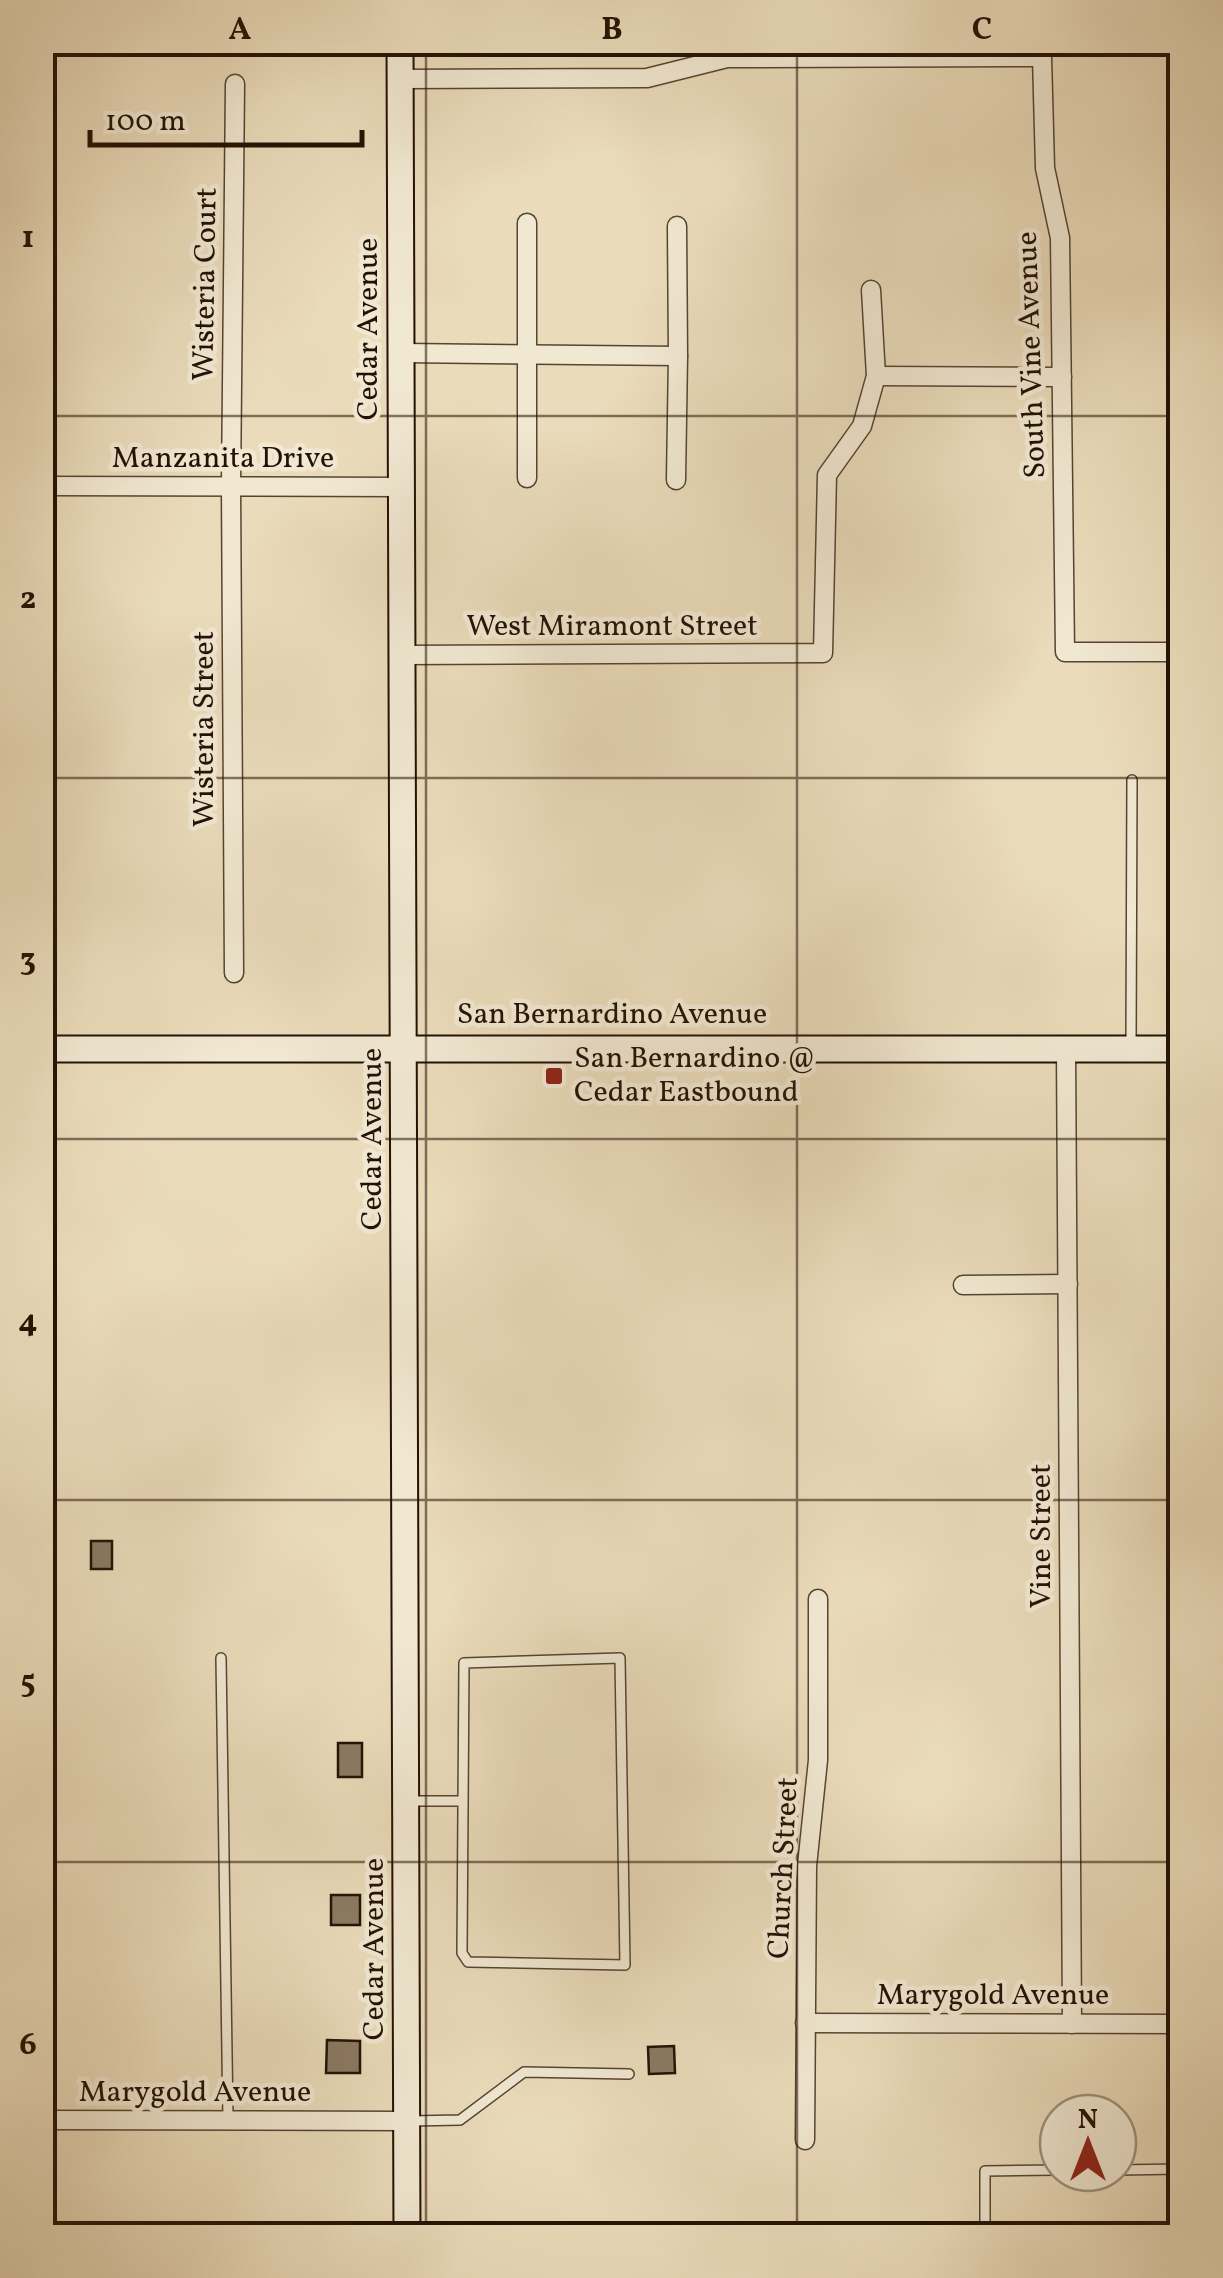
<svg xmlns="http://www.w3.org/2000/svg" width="1223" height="2278" font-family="Vollkorn,serif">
	<rect width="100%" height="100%" fill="#eadbba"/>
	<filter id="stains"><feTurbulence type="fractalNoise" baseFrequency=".002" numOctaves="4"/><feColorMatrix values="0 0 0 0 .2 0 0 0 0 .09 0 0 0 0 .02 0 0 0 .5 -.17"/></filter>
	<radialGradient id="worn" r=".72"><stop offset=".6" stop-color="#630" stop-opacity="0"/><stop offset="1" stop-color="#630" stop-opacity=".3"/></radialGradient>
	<g fill="#8b7a63" stroke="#241105" stroke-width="2.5">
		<rect x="91" y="1541" width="21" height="28"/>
		<rect x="338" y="1743" width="24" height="34"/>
		<rect x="331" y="1895" width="29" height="30"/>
		<polygon points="327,2040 360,2041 360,2073 326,2073"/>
		<polygon points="674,2046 675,2073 649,2074 648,2047"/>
	</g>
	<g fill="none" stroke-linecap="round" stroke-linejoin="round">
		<g stroke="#564432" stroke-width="12">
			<g id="lane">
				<polyline points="1131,1046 1132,780"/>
				<polyline points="221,1658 228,2120"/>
				<polygon points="620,1658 625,1965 468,1962 462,1953 464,1663"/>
				<polyline points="410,1801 462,1801"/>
				<polyline points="411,2121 460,2120 524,2072 629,2074"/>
				<polyline points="1118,2170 1180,2169"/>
				<polyline points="985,2236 985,2171 1058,2170"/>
			</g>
		</g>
		<g stroke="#564432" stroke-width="21">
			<g id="street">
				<polyline points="400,79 647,78 727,58 1042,57 1045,168 1060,238 1065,652 1180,652"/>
				<polyline points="527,223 527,478"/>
				<polyline points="402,353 678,356 677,226"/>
				<polyline points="876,376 1062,377"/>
				<polyline points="676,480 678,356"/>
				<polyline points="42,486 403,487"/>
				<polyline points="400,655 823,653 827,475 862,426 876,376 871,290"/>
				<polyline points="234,973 231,486 235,84"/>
				<polyline points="1066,1049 1072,2024"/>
				<polyline points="963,1285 1068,1284"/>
				<polyline points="805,2023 1180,2024"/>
				<polyline points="42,2120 408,2121"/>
				<polyline points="805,2140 807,1866 818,1760 818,1599"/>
			</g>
		</g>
		<g stroke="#241105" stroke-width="29">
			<g id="secondary">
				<polyline points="400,42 407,2236"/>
				<polyline points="42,1049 1180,1049"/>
			</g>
		</g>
		<use href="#lane" stroke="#f1e8d2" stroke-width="9"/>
		<use href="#street" stroke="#f1e8d2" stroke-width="18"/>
		<use href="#secondary" stroke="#f1e8d2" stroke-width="25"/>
	</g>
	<path fill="none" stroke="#241105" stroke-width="2.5" stroke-opacity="0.55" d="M426,42V2236M797,42V2236M42,416H1180M42,778H1180M42,1139H1180M42,1500H1180M42,1862H1180"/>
	<rect fill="#8f2418" stroke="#f1e8d2" stroke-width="4" x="544" y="1066" width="20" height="20" rx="5"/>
	<g text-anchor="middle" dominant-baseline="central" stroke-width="9" stroke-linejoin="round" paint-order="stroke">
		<g font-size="30" fill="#241105" stroke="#f1e8d2">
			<text transform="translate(206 284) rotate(-89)">Wisteria Court</text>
			<text transform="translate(369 329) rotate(-90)">Cedar Avenue</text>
			<text transform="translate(1032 355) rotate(-92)">South Vine Avenue</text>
			<text x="223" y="459">Manzanita Drive</text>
			<text x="612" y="627">West Miramont Street</text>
			<text transform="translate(205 729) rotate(-90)">Wisteria Street</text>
			<text x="612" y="1015">San Bernardino Avenue</text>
			<text transform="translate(373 1139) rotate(-90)">Cedar Avenue</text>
			<text transform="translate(1042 1536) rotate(-90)">Vine Street</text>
			<text transform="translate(784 1868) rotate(-87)">Church Street</text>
			<text transform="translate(375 1949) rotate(-90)">Cedar Avenue</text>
			<text x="993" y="1996">Marygold Avenue</text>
			<text x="195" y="2093">Marygold Avenue</text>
		</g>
		<g font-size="30" fill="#241105" stroke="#f1e8d2" text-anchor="start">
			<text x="574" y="1059">San Bernardino @<tspan x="574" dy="34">Cedar Eastbound</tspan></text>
		</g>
	</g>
	<rect width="1223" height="2278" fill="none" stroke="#eadbba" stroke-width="110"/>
	<g transform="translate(1088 2143)"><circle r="48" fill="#f1e8d2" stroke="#9f9280" stroke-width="2.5"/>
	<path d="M0-8L18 38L0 25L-18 38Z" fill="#8f2418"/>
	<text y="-15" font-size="28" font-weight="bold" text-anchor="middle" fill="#241105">N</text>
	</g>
	<path d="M90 130v15h272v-15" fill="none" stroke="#241105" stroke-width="5"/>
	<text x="105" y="130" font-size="30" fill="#241105" stroke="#f1e8d2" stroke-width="8" paint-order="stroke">100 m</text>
	<rect x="55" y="55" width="1113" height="2168" fill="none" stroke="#241105" stroke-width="4"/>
	<g font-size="32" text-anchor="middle" font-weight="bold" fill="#241105">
		<text x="240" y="39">A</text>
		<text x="612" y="39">B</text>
		<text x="982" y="39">C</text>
		<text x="28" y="247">1</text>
		<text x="28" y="608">2</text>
		<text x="28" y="970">3</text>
		<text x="28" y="1331">4</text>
		<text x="28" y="1692">5</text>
		<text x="28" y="2054">6</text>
	</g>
	<rect width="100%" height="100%" filter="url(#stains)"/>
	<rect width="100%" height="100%" fill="url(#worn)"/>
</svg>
